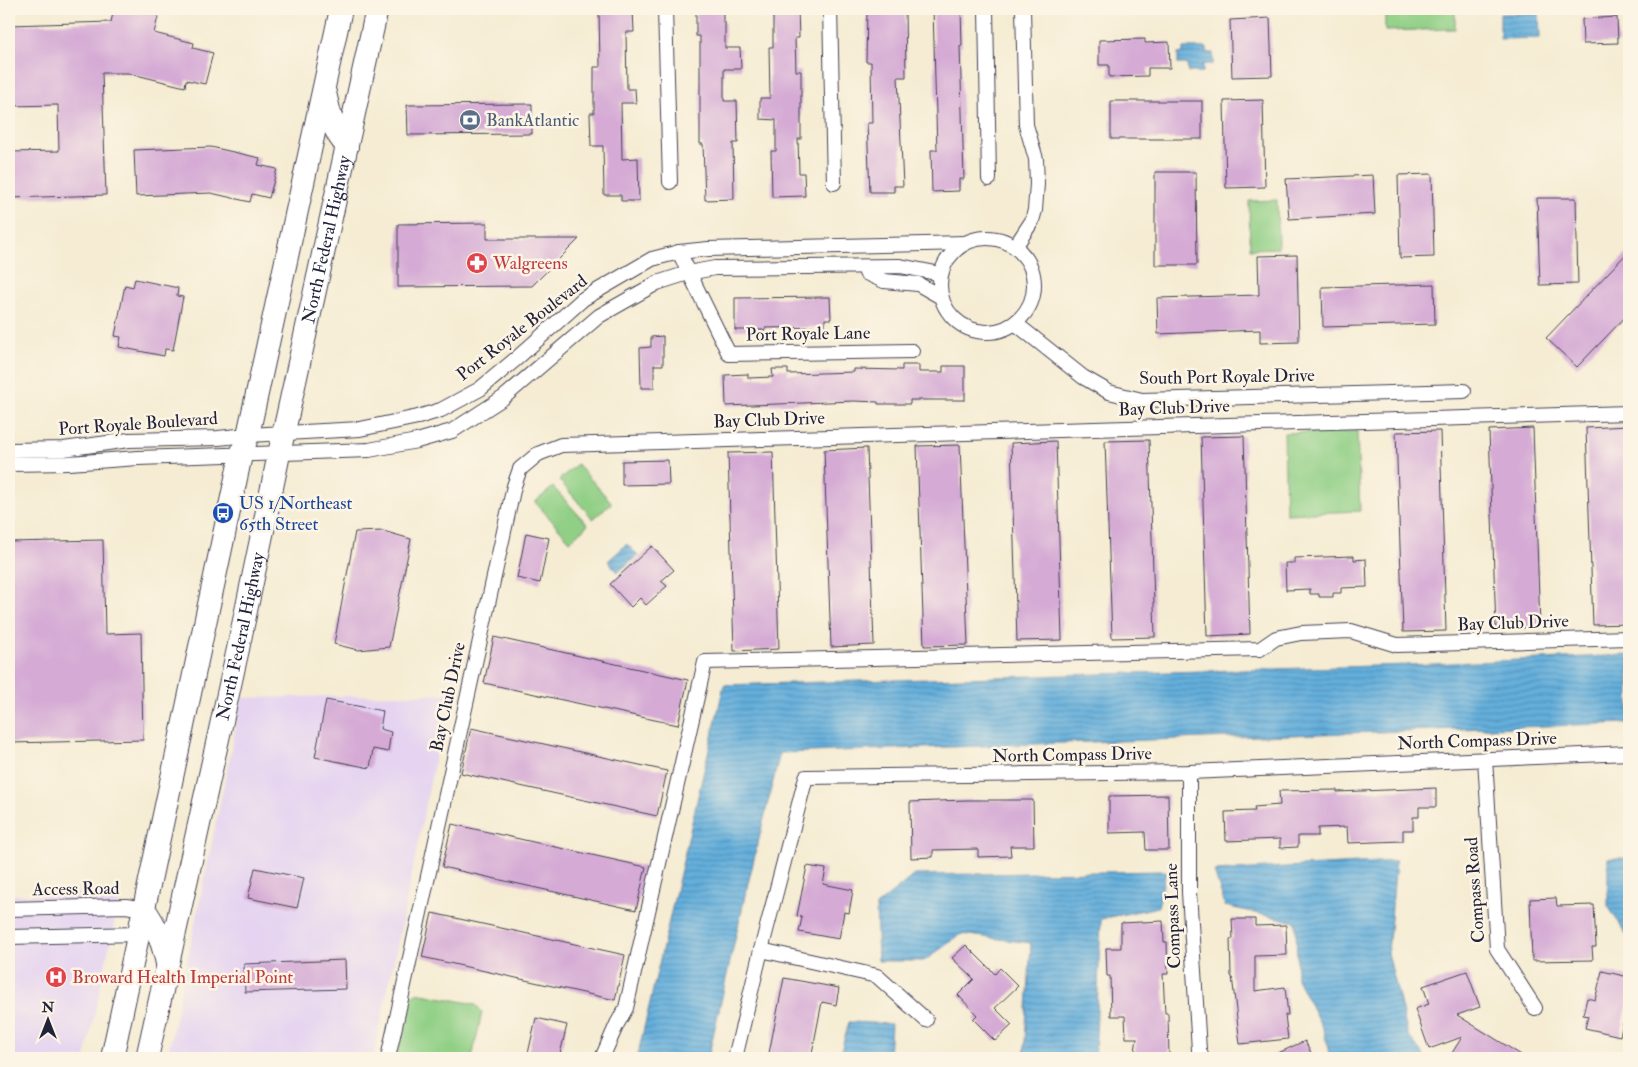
<svg xmlns="http://www.w3.org/2000/svg" width="1638" height="1067" font-family="'IM FELL Double Pica',serif">
	<defs>
		<pattern id="water-rules" width="6" height="5" patternUnits="userSpaceOnUse" patternTransform="scale(1.25)"><rect width="6" height="5" fill="#63afdc"/><path d="M0 2.5h6" fill="none" stroke="#518eb4"/></pattern>
	</defs>
	<rect width="100%" height="100%" fill="#fcf5e5"/>
	<filter id="ink" filterUnits="userSpaceOnUse"><feTurbulence type="fractalNoise" baseFrequency=".02" numOctaves="2"/><feDisplacementMap in="SourceGraphic" scale="10" xChannelSelector="R" yChannelSelector="G"/><feConvolveMatrix kernelMatrix="1 2 1 2 8 2 1 2 1" color-interpolation-filters="sRGB"/></filter>
	<filter id="wash" filterUnits="userSpaceOnUse"><feTurbulence type="fractalNoise" baseFrequency=".0096" numOctaves="4" result="noise"/><feDisplacementMap in="SourceGraphic" scale="20" xChannelSelector="R" yChannelSelector="G"/><feGaussianBlur stdDeviation="1.12" result="paint"/><feColorMatrix in="noise" values="0 0 0 0 0 0 0 0 0 0 0 0 0 0 0 0 0 1.4 0 .05"/><feComposite in="paint" operator="in"/></filter>
	<g filter="url(#wash)">
		<rect width="100%" height="100%" fill="#f5ecd3"/>
		<g fill="#e5d3f1">
			<polygon points="448,694 398,942 373,1058 167,1058 242,698"/>
			<polygon points="121,893 85,1058 9,1058 9,895"/>
		</g>
		<g fill="#90cf85" stroke="#597860">
			<polygon points="1385,9 1455,9 1455,29 1385,31"/>
			<polygon points="1277,200 1278,248 1250,249 1249,201"/>
			<polygon points="1357,431 1360,511 1286,514 1284,433"/>
			<polygon points="577,464 612,503 593,519 559,480"/>
			<polygon points="553,487 588,525 570,541 535,502"/>
			<polygon points="417,993 475,1004 482,1012 472,1058 396,1058 411,998"/>
		</g>
		<g fill="url(#water-rules)" stroke="#42688c">
			<polygon points="1539,13 1540,38 1500,39 1500,14"/>
			<polygon points="1183,48 1207,48 1207,53 1213,53 1213,64 1203,64 1203,72 1188,72 1187,64 1178,64 1178,54 1183,53"/>
			<polygon points="627,544 638,555 618,572 608,561"/>
			<polygon points="1629,655 1629,723 780,753 745,896 708,1058 637,1058 724,685 1410,665"/>
			<polygon points="1608,858 1629,858 1629,939 1608,906"/>
			<polygon points="1396,861 1388,953 1408,1035 1426,1058 1330,1058 1324,1031 1297,979 1296,922 1225,906 1214,871"/>
			<polygon points="1166,871 1158,907 1101,919 1095,1058 1024,1058 1031,943 961,934 924,961 878,961 876,906 914,875"/>
			<polygon points="849,1022 891,1024 889,1058 839,1058"/>
		</g>
		<g id="blocks">
			<g fill="#d5abd5">
				<polygon points="114,9 160,9 154,33 194,43 193,48 213,53 205,84 186,80 185,87 128,73 102,73 106,195 9,198 9,152 59,151 58,105 9,106 9,25 111,22"/>
				<polygon points="599,9 633,9 634,32 626,32 627,89 635,89 636,103 621,103 622,159 638,158 639,201 621,201 621,195 604,195 603,146 591,146 590,113 594,113 594,67 600,67"/>
				<polygon points="696,9 723,9 723,22 725,22 725,48 740,48 741,69 724,69 724,101 737,101 738,143 733,143 734,199 705,200 703,144 700,144 700,36 696,36"/>
				<polygon points="773,9 798,9 799,38 795,38 796,71 801,71 801,139 798,139 799,173 804,173 805,196 772,197 771,151 776,151 776,120 760,119 760,98 770,98 769,47 773,47"/>
				<polygon points="867,9 905,9 906,77 898,77 903,186 894,186 894,192 870,192 867,123 872,123 871,62 866,62"/>
				<polygon points="933,9 961,9 962,46 960,46 964,179 959,179 959,191 932,192 931,150 937,150"/>
				<polygon points="1617,17 1618,43 1583,44 1582,19"/>
				<polygon points="1270,18 1272,76 1232,77 1230,20"/>
				<polygon points="1145,39 1145,43 1169,42 1170,68 1148,68 1148,76 1109,77 1109,65 1099,65 1099,40"/>
				<polygon points="1263,100 1265,187 1226,188 1224,101"/>
				<rect x="1111" y="101" width="91" height="38"/>
				<polygon points="532,104 532,134 408,135 407,105"/>
				<polygon points="211,147 260,158 258,165 277,169 269,198 252,194 250,202 211,193 136,196 134,150"/>
				<polygon points="1155,172 1196,172 1197,265 1155,265"/>
				<polygon points="1432,174 1434,257 1400,258 1398,175"/>
				<polygon points="1373,175 1375,214 1289,219 1286,179"/>
				<polygon points="1537,198 1576,198 1578,284 1540,285"/>
				<polygon points="487,223 487,239 579,239 532,286 398,287 398,224"/>
				<polygon points="1629,251 1629,313 1577,367 1546,338"/>
				<polygon points="1297,255 1299,342 1260,343 1260,330 1158,334 1157,298 1259,295 1258,256"/>
				<polygon points="135,279 178,288 177,296 183,297 173,350 165,349 164,356 119,347 121,337 115,336 125,285 133,287"/>
				<polygon points="1434,284 1435,324 1323,327 1322,287"/>
				<polygon points="830,297 831,319 825,319 825,327 765,328 765,330 735,330 735,298"/>
				<polygon points="663,336 663,365 654,365 654,388 641,388 640,348 651,347 651,337"/>
				<polygon points="902,365 919,365 919,372 943,372 943,366 965,366 965,400 910,400 910,404 878,404 878,402 854,401 726,406 725,375 748,374 748,378 773,377 772,369 788,369 788,374 854,372 854,369 902,370"/>
				<polygon points="1629,426 1629,624 1593,625 1586,428"/>
				<polygon points="1533,428 1540,627 1496,629 1489,430"/>
				<polygon points="1440,431 1446,631 1403,632 1396,432"/>
				<polygon points="1244,436 1250,634 1207,636 1201,437"/>
				<polygon points="1149,440 1155,637 1112,638 1105,441"/>
				<polygon points="1056,441 1062,640 1017,641 1011,443"/>
				<polygon points="960,445 968,645 924,646 917,446"/>
				<polygon points="867,448 874,645 831,647 824,450"/>
				<polygon points="773,452 779,649 734,651 728,453"/>
				<polygon points="668,460 669,484 622,485 622,461"/>
				<polygon points="383,531 411,539 389,647 358,650 334,644 355,532"/>
				<polygon points="526,533 549,538 540,583 517,578"/>
				<polygon points="103,540 105,634 141,633 143,740 9,743 9,542"/>
				<polygon points="652,546 674,570 661,581 667,586 646,605 640,598 631,607 610,584"/>
				<polygon points="1354,556 1354,560 1366,559 1367,587 1341,588 1341,593 1333,593 1333,597 1319,597 1319,594 1310,594 1310,589 1286,590 1285,563 1294,563 1294,558"/>
				<polygon points="494,637 688,680 678,725 484,683"/>
				<polygon points="326,700 383,711 380,729 391,732 388,752 373,749 370,768 315,757"/>
				<polygon points="471,728 667,771 657,816 461,773"/>
				<polygon points="1436,788 1436,807 1419,807 1419,817 1413,817 1413,830 1403,830 1403,841 1348,843 1347,827 1318,828 1318,836 1298,836 1298,847 1280,848 1280,839 1226,841 1225,812 1255,811 1254,807 1280,805 1279,791 1337,790 1337,792"/>
				<polygon points="1168,795 1169,850 1146,850 1145,832 1109,833 1109,796"/>
				<polygon points="966,800 1033,800 1034,846 1010,846 1011,856 978,857 978,849 933,850 933,857 911,858 910,802"/>
				<polygon points="452,824 646,867 636,910 442,867"/>
				<polygon points="807,866 826,869 823,884 853,890 849,913 844,912 839,939 799,932 802,917 797,916"/>
				<polygon points="255,868 304,878 297,908 248,898"/>
				<polygon points="1556,898 1557,906 1594,905 1596,947 1592,947 1593,960 1532,961 1530,899"/>
				<polygon points="432,913 625,955 615,1000 422,957"/>
				<polygon points="1232,919 1255,919 1255,926 1286,925 1287,955 1255,956 1255,991 1285,987 1288,1015 1285,1015 1288,1039 1240,1044 1232,976 1231,976 1230,939 1233,939"/>
				<polygon points="1163,921 1164,942 1167,942 1168,974 1163,974 1165,1013 1168,1013 1169,1058 1134,1058 1137,1038 1126,1038 1125,1016 1111,1016 1110,976 1107,976 1106,948 1121,948 1121,923"/>
				<polygon points="966,945 995,974 1000,968 1018,986 995,1008 1012,1025 995,1041 973,1019 977,1015 958,995 974,979 952,958"/>
				<polygon points="345,960 346,989 245,992 244,964"/>
				<polygon points="1467,971 1480,1007 1457,1015 1526,1058 1449,1058 1462,1037 1429,1049 1415,1009 1429,1004 1423,986"/>
				<polygon points="1602,971 1629,977 1629,999 1620,1036 1585,1028 1588,1016 1583,1015 1587,998 1595,1000"/>
				<polygon points="784,978 839,988 836,1005 822,1002 811,1058 768,1058"/>
				<polygon points="536,1018 567,1025 559,1058 527,1058"/>
				<polygon points="1305,1041 1311,1053 1300,1058 1267,1058"/>
			</g>
		</g>
	</g>
	<g filter="url(#ink)">
		<use href="#blocks" fill-opacity="0" stroke="#424052" stroke-width="1"/>
		<g fill="none" stroke-linecap="round" stroke-linejoin="round">
			<g stroke="#424052" stroke-width="16">
				<g id="minor">
					<polyline points="665,9 670,182"/>
					<polyline points="830,9 834,183"/>
					<polyline points="986,9 989,179"/>
					<circle cx="987" cy="285" r="47"/>
					<polyline points="1015,247 1032,221 1035,210 1037,184 1036,159 1026,125 1023,9"/>
					<polyline points="679,252 729,354 912,351"/>
					<polyline points="866,273 884,281 918,284 941,297"/>
					<polyline points="1015,323 1083,377 1109,392 1142,400 1464,391"/>
					<polyline points="9,450 64,449 129,440 218,438 248,435 360,429 418,417 441,410 480,389 516,359 583,299 652,259 679,252 708,249 966,243"/>
					<polyline points="9,464 69,463 138,458 369,450 417,441 452,431 503,398 599,316 657,283 688,273 715,268 900,266 941,274"/>
					<polyline points="1485,759 1497,949 1535,1008"/>
					<polyline points="1189,772 1189,892 1199,1050 1202,1058"/>
					<polyline points="9,909 126,906 144,909"/>
					<polyline points="9,937 139,934"/>
					<polyline points="761,950 877,976 926,1020"/>
					<polyline points="388,1058 514,486 520,469 538,454 561,445 1629,413"/>
					<polyline points="602,1058 617,1024 626,1008 705,662 1260,649 1276,638 1301,633 1351,631 1397,645 1629,638"/>
					<polyline points="735,1058 761,950 806,777 1189,772 1629,753"/>
				</g>
			</g>
			<g stroke="#424052" stroke-width="24">
				<g id="primary">
					<path d="M325,93C330,113 332,131 347,146"/>
					<path d="M144,909C157,926 162,942 167,963"/>
					<polyline points="112,1058 241,455 248,435 341,9"/>
					<path id="s1" d="M147,1058L238,649L279,454L377,9"/>
				</g>
			</g>
			<use href="#minor" stroke="#fff" stroke-width="14"/>
			<use href="#primary" stroke="#fff" stroke-width="22"/>
		</g>
	</g>
	<defs>
		<g id="bank-disc" transform="scale(1.125)"><circle r="9.5" fill="#5c6f8a" stroke="#fcf5e5"/><path d="M-6-4H6V4H-6ZM0-2.3a2.3 2.3 0 1 0 0 4.6a2.3 2.3 0 1 0 0-4.6Z" fill="#fff"/></g>
		<g id="pharmacy-disc" transform="scale(1.125)"><circle r="9.5" fill="#e0444e" stroke="#fcf5e5"/><path d="M-2-6h4v4h4v4h-4v4h-4v-4h-4v-4h4Z" fill="#fff"/></g>
		<g id="bus-disc" transform="scale(1.125)"><circle r="9.5" fill="#1a4fb4" stroke="#fcf5e5"/><path d="M-5-6H5V4H4V6H2V4H-2V6H-4V4H-5ZM-3.5-4V0h7V-4ZM-3.5 1.2v1.5H-2V1.2ZM2 1.2v1.5H3.5V1.2Z" fill="#fff"/></g>
		<g id="hospital-disc" transform="scale(1.125)"><circle r="9.5" fill="#e0444e" stroke="#fcf5e5"/><path d="M-5-5h3v3.5h4V-5h3V5h-3V1.5h-4V5h-3Z" fill="#fff"/></g>
	</defs>
	<g fill-rule="evenodd">
		<use href="#bank-disc" x="470" y="120"/>
		<use href="#pharmacy-disc" x="477" y="263"/>
		<use href="#bus-disc" x="223" y="513"/>
		<use href="#hospital-disc" x="56" y="977"/>
	</g>
	<g text-anchor="middle" dominant-baseline="central" stroke-width="5" stroke-linejoin="round" paint-order="stroke">
		<g font-size="18" fill="#4e5e75" stroke="#fcf5e5" text-anchor="start">
			<text x="486" y="120">BankAtlantic</text>
		</g>
		<g font-size="18" fill="#22223b" stroke="#fcf5e5">
			<text stroke="none"><textPath href="#s1" startOffset="838">North Federal Highway</textPath></text>
			<text transform="translate(522 328) rotate(-38)">Port Royale Boulevard</text>
			<text transform="translate(808 334) rotate(-1)">Port Royale Lane</text>
			<text transform="translate(1227 377) rotate(-1)">South Port Royale Drive</text>
			<text transform="translate(1174 408) rotate(-2)">Bay Club Drive</text>
			<text transform="translate(769 420) rotate(-2)">Bay Club Drive</text>
			<text transform="translate(138 424) rotate(-4)">Port Royale Boulevard</text>
			<text transform="translate(1513 623) rotate(-2)">Bay Club Drive</text>
			<text stroke="none"><textPath href="#s1" startOffset="432">North Federal Highway</textPath></text>
			<text transform="translate(448 697) rotate(-78)">Bay Club Drive</text>
			<text transform="translate(1477 741) rotate(-2)">North Compass Drive</text>
			<text transform="translate(1072 755) rotate(-1)">North Compass Drive</text>
			<text transform="translate(76 889) rotate(-1)">Access Road</text>
			<text transform="translate(1475 890) rotate(-94)">Compass Road</text>
			<text transform="translate(1173 916) rotate(-92)">Compass Lane</text>
		</g>
		<g font-size="18" fill="#be3a42" stroke="#fcf5e5" text-anchor="start">
			<text x="493" y="263">Walgreens</text>
			<text x="72" y="977">Broward Health Imperial Point</text>
		</g>
		<g font-size="18" fill="#164399" stroke="#fcf5e5" text-anchor="start">
			<text x="239" y="503">US 1/Northeast<tspan x="239" dy="21">65th Street</tspan></text>
		</g>
	</g>
	<rect width="1638" height="1067" fill="none" stroke="#fcf5e5" stroke-width="30"/>
	<g transform="translate(48 1020)" stroke="#fcf5e5" stroke-width="4" paint-order="stroke">
	<path d="M0-4L9 19L0 12L-9 19Z" fill="#22223b"/>
	<text y="-8" font-size="14" font-weight="bold" text-anchor="middle" fill="#22223b">N</text>
	</g>
</svg>
